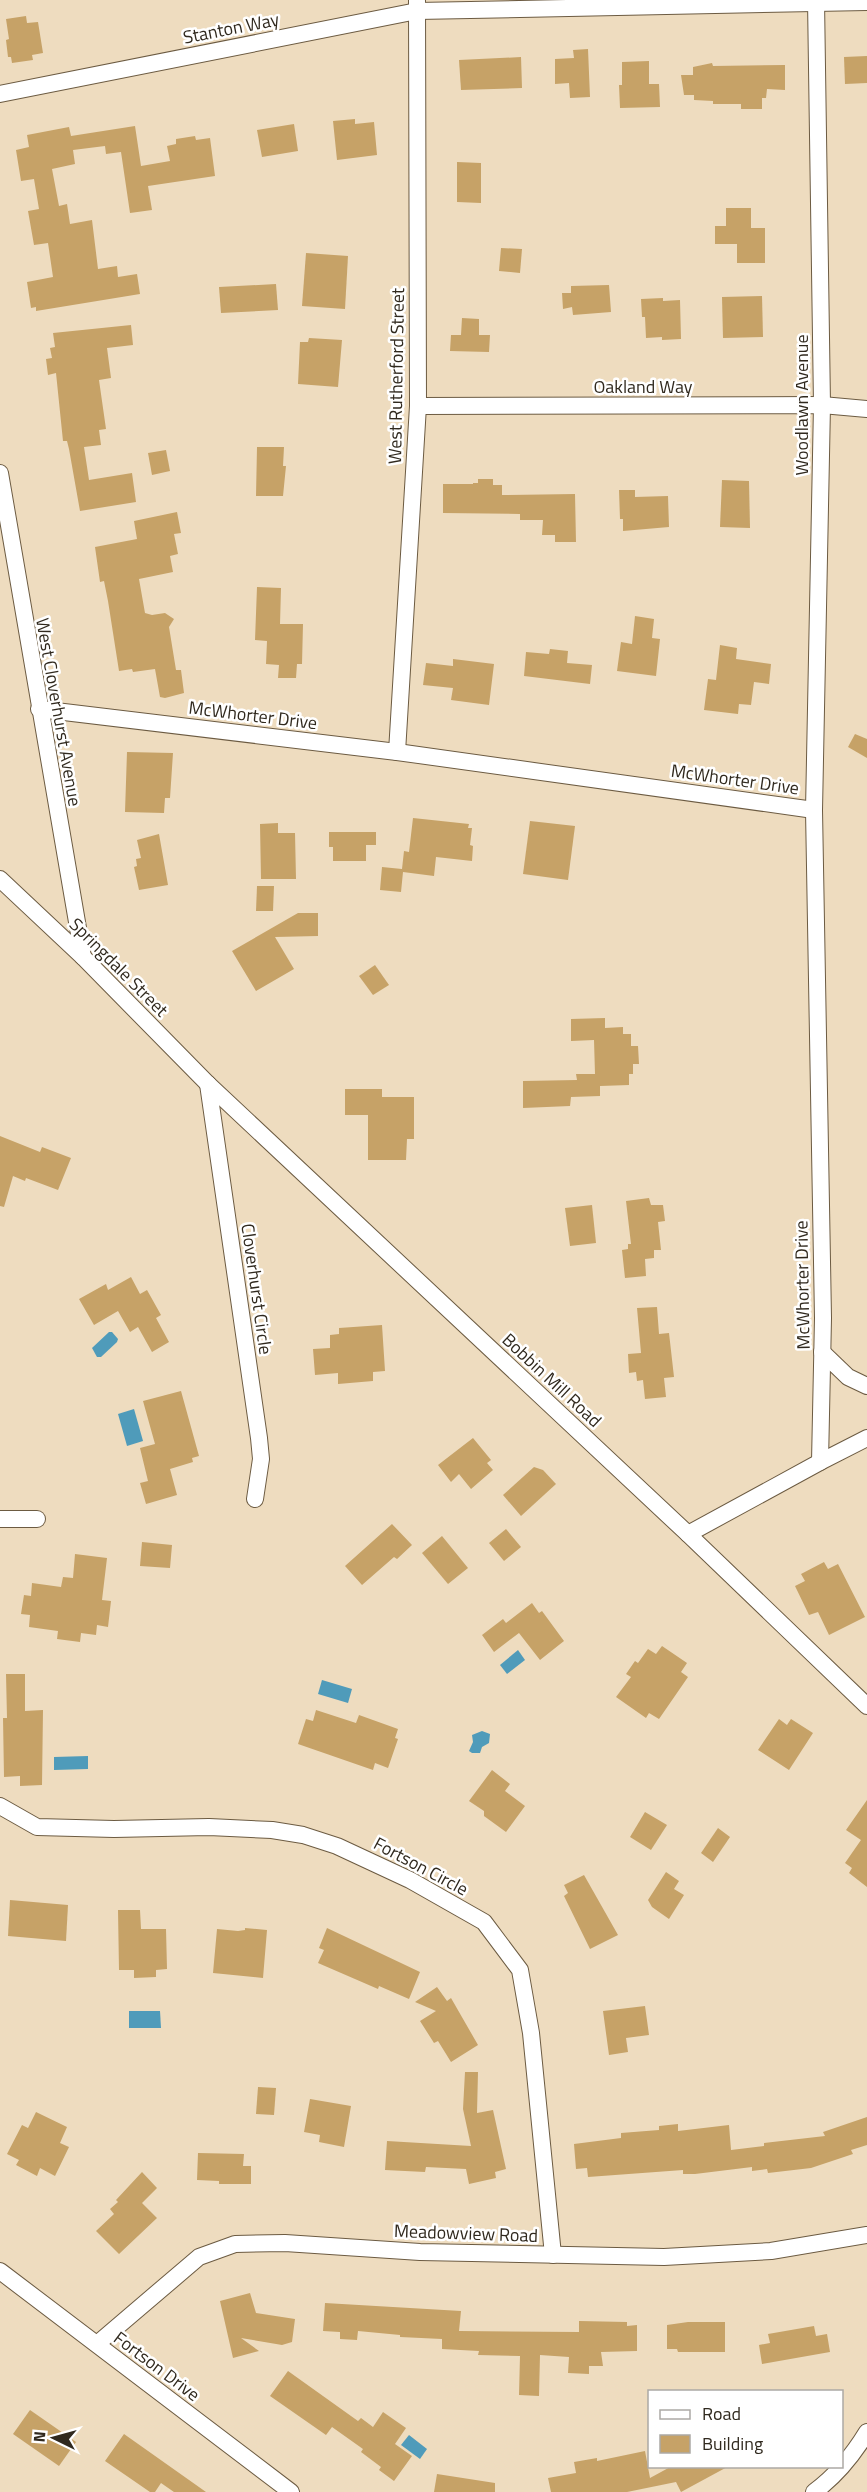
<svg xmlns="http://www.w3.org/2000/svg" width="867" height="2492" font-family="'Titillium Web',sans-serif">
	<rect width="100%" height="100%" fill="#eedcbf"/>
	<g fill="#4f9bba">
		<polygon points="109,1332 112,1332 118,1339 117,1342 101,1357 97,1357 92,1348"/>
		<polygon points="134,1409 143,1441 127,1446 118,1414"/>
		<polygon points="518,1650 525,1660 507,1674 500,1665"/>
		<polygon points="322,1680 352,1689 348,1703 318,1694"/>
		<polygon points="482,1731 490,1734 489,1743 482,1747 480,1753 472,1753 469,1751 473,1742 472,1735"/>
		<polygon points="88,1756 88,1769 54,1770 54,1757"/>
		<polygon points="129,2011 160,2011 161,2028 129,2028"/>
		<polygon points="409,2435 427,2449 420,2459 401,2445"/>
	</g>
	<g fill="#c6a267">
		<polygon points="26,16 27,23 38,22 43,53 32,55 33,60 12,63 11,57 8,57 6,40 9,39 6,19"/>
		<polygon points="588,49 590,97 570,98 569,83 555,84 555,59 574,58 573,50"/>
		<polygon points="867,56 867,83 845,84 844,57"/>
		<polygon points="521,57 522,88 461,90 459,60"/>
		<polygon points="649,61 649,84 659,84 660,107 620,108 619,85 622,85 622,62"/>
		<polygon points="712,63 713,66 785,65 785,90 767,89 766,98 762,98 762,109 741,109 741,104 713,104 713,101 694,100 694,95 684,95 681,75 693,75 693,67"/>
		<polygon points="355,119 355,124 374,122 377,155 337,160 333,121"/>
		<polygon points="294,124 298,151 262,157 257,130"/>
		<polygon points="135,126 141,166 170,161 167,146 176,144 176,139 195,136 196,140 210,138 215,176 148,186 152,210 130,213 121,152 106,154 105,146 73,150 75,164 52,169 59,206 67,204 70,224 92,220 98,269 117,266 118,277 137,274 140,294 36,311 36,307 31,308 27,282 53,277 48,243 34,245 28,211 39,209 34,179 21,181 16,150 29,147 27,135 69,127 71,136"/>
		<polygon points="457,162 481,163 481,203 457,202"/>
		<polygon points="726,208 751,208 751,228 765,228 765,263 737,263 737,244 715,244 715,226 726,226"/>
		<polygon points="501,248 522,249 520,273 499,271"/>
		<polygon points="306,253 348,256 345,309 302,306"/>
		<polygon points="276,284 278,310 221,313 219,287"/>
		<polygon points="609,285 611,312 573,315 572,307 563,309 562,293 571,293 571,286"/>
		<polygon points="762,296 763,337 723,338 722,297"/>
		<polygon points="663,298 663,301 680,300 681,339 662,340 662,337 646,338 645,317 642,317 641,299"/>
		<polygon points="462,318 479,319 479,335 490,335 489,352 450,351 451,335 461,335"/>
		<polygon points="131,325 133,345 107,348 111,378 99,380 106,429 99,430 101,445 84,447 89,480 132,473 136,502 80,511 69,449 67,441 63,441 56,373 48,375 46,359 52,358 50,348 55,347 53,333"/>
		<polygon points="309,338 342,340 338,387 298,384 300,342 308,342"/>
		<polygon points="257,447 284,447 283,466 286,466 283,496 256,496"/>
		<polygon points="166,450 170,471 152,475 148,453"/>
		<polygon points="478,479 493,479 493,485 502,485 502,495 575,494 576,542 555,542 555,535 542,535 543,520 520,520 520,514 443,513 443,484 473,484 473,483 478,483"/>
		<polygon points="722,480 749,481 750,528 720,527"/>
		<polygon points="619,490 635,490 635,497 668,496 669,527 623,531 623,519 620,519"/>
		<polygon points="177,512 181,533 174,534 178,554 170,556 173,572 139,579 145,613 152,615 165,613 174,619 169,627 176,670 181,670 184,693 165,698 160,697 155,669 133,672 132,669 119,671 108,601 104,581 100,582 95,547 137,539 134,521"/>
		<polygon points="257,587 281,588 280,624 303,624 302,664 297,664 296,678 278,678 279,665 266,664 267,641 255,640"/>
		<polygon points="635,616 654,619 652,638 660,639 656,676 617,671 621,642 632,644"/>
		<polygon points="720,645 737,648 736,659 771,664 769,684 754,682 751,705 739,704 738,714 704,710 708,679 716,680"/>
		<polygon points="550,649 568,651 567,663 592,665 590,684 524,676 526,652 549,654"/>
		<polygon points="453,659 494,664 489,705 451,700 453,688 423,685 426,663 453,666"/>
		<polygon points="855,734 867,739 867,758 848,747"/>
		<polygon points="127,752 173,753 170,798 165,798 164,813 125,812"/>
		<polygon points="413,818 469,824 468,828 472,828 470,845 473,846 472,861 436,857 434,876 403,872 401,892 380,890 382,867 402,869 404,851 409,852"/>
		<polygon points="530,821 575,826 568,880 523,874"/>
		<polygon points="278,823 278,833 295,833 296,879 261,879 260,824"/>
		<polygon points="329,832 376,832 376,845 366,845 366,861 333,861 333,847 329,847"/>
		<polygon points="159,834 168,885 139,890 134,867 137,866 136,859 141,858 137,840"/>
		<polygon points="257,886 274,886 273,911 256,911"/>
		<polygon points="298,913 318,913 318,936 275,937 294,969 256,991 232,951"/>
		<polygon points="375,965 389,985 373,995 359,976"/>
		<polygon points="605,1018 605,1028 623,1027 623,1034 631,1034 631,1046 638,1046 639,1064 633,1064 633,1074 629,1074 629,1085 600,1086 600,1096 571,1097 570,1106 523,1108 523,1081 577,1080 576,1074 595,1074 594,1040 571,1041 571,1019"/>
		<polygon points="345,1089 382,1089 382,1097 414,1097 414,1139 407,1139 406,1160 368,1160 368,1115 345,1115"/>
		<polygon points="0,1136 40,1152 42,1147 71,1158 58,1190 26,1178 25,1181 13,1176 4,1207 0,1206"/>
		<polygon points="649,1198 651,1205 663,1205 665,1221 658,1222 661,1250 654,1250 654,1258 645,1259 646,1276 625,1278 622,1250 628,1249 628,1244 631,1244 626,1201"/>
		<polygon points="592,1205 596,1243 570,1246 565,1208"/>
		<polygon points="131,1277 140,1294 147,1290 161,1315 156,1318 169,1342 152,1352 138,1327 130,1332 118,1311 94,1325 79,1299 106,1284 108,1290"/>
		<polygon points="657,1307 659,1334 669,1333 674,1377 664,1378 666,1397 645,1399 643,1380 637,1381 636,1372 629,1373 628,1354 641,1353 637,1308"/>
		<polygon points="382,1325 385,1371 373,1372 373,1381 338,1384 338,1373 315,1375 313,1349 330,1348 330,1335 339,1334 339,1328"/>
		<polygon points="181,1391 199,1456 192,1458 193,1462 170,1469 177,1495 146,1504 140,1483 148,1481 140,1448 155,1444 143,1401"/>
		<polygon points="473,1438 491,1460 487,1463 493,1470 471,1489 459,1474 451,1482 438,1465"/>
		<polygon points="534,1467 543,1470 556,1484 521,1516 503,1495"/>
		<polygon points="392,1524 412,1545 397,1559 394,1557 362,1585 345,1566"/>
		<polygon points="506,1529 521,1547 504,1561 489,1543"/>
		<polygon points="442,1536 468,1568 448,1584 422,1553"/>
		<polygon points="142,1542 172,1545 170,1568 140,1566"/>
		<polygon points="75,1554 107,1558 102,1600 111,1601 108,1627 97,1625 96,1635 81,1633 80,1642 57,1639 58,1631 29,1627 30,1615 21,1614 24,1595 31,1596 32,1583 61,1587 63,1577 73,1578"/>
		<polygon points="824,1562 828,1569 838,1564 865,1617 829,1635 818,1612 809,1615 795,1586 805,1581 801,1574"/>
		<polygon points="532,1603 539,1613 542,1611 564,1641 540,1660 519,1633 494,1652 482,1635 503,1619 506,1623"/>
		<polygon points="662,1646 687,1663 681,1672 688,1677 659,1719 649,1713 646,1718 616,1697 631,1677 626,1674 635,1661 638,1663 648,1649 656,1654"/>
		<polygon points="6,1674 25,1674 25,1711 43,1710 42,1785 20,1786 20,1776 4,1777 3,1718 7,1718"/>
		<polygon points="316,1710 356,1723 359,1715 398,1729 395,1738 398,1739 388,1768 375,1763 373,1770 298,1744 306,1719 313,1721"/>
		<polygon points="779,1719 787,1725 791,1719 813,1733 789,1770 758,1750"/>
		<polygon points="492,1770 510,1784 505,1791 525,1806 506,1832 484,1816 484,1811 469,1801"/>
		<polygon points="867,1800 867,1887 849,1873 852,1868 845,1863 861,1840 846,1830"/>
		<polygon points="645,1812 667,1825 651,1850 630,1837"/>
		<polygon points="718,1828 730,1837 713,1862 701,1853"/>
		<polygon points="666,1872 679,1881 674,1889 684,1895 669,1919 652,1907 648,1900"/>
		<polygon points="584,1875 618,1935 590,1949 564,1896 568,1893 564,1885"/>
		<polygon points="10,1900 68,1905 66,1941 8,1936"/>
		<polygon points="118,1910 140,1910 141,1929 166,1929 167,1969 156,1970 156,1977 134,1978 134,1970 119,1970"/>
		<polygon points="245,1928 267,1930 263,1978 213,1973 217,1929 238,1931 245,1930"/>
		<polygon points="327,1928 420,1972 409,1999 379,1986 378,1989 318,1963 324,1950 319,1948"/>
		<polygon points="437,1987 447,2001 451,1998 478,2045 451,2062 438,2041 434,2043 420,2021 436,2011 415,2002"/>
		<polygon points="645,2006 649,2035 626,2038 628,2052 609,2055 603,2011"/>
		<polygon points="465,2072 478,2072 477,2113 493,2110 506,2169 495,2172 496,2178 469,2184 466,2169 426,2167 425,2172 385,2170 387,2141 471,2146 463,2109"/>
		<polygon points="258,2087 276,2088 274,2115 256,2114"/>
		<polygon points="310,2099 351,2106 344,2147 319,2142 320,2135 304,2132"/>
		<polygon points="36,2112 67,2127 60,2143 69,2147 55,2176 40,2168 37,2176 16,2165 19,2160 7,2154 22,2125 28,2128"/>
		<polygon points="867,2117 867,2145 851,2150 853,2154 811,2168 768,2173 767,2169 752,2171 752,2167 695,2174 683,2174 683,2170 588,2177 587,2168 576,2169 574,2144 621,2138 621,2133 659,2130 659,2126 678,2124 678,2131 729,2125 731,2150 764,2146 764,2143 825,2136 823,2132"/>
		<polygon points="198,2153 244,2154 243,2166 251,2166 251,2184 219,2184 219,2181 197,2180"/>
		<polygon points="142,2172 157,2188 142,2203 157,2218 119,2254 96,2231 114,2214 110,2209 118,2202 116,2200"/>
		<polygon points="250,2293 256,2313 295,2319 292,2342 282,2345 241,2338 259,2351 233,2358 220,2301"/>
		<polygon points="325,2303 461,2311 459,2331 579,2332 579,2321 627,2322 627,2326 637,2325 637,2351 601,2352 603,2366 589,2366 589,2374 568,2373 569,2357 540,2355 539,2396 519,2395 520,2356 478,2355 479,2351 442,2349 442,2339 400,2337 400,2335 358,2331 357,2340 340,2339 340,2332 323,2331"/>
		<polygon points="688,2322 725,2322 725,2352 678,2352 677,2349 667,2349 667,2325"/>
		<polygon points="814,2326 816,2336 827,2334 830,2352 762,2364 759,2345 770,2343 768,2334"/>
		<polygon points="288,2371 358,2421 361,2418 373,2427 383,2412 406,2428 395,2444 412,2456 394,2481 379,2470 381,2467 361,2452 363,2449 332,2427 326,2435 270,2396"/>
		<polygon points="30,2410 76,2442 59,2466 13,2434"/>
		<polygon points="124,2434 206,2492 174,2492 161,2483 155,2492 150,2492 105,2461"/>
		<polygon points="645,2451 650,2478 672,2466 729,2466 681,2492 676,2482 627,2492 551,2492 548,2478 576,2473 574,2462 597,2458 597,2461"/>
		<polygon points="437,2474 495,2483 495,2492 434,2492"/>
	</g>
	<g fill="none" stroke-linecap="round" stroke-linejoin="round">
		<g stroke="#6c5b42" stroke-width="18">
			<g id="minor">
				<polyline points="0,94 417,11 867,2"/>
				<polyline points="418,406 822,405 867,409"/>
				<polyline points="0,473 83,957"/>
				<polyline points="39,709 397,752 814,810"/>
				<polyline points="397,752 418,406 417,1"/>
				<polyline points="0,879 83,957 208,1084 688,1534 867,1706"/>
				<polyline points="208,1084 259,1438 261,1459 255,1499"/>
				<polyline points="822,1352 848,1377 867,1386"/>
				<polyline points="820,1462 867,1438"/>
				<polyline points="0,1519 37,1519"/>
				<polyline points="688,1534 820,1462 823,1318 814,810 822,405 816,0"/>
				<polyline points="0,1806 37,1827 114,1829 209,1827 272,1830 303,1835 337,1846 410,1880 484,1922 520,1970 531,2033 553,2255"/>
				<polyline points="0,2271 291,2492"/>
				<polyline points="97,2344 199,2257 235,2244 285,2243 420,2252 664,2257 771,2251 867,2235"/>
				<path d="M814,2492C836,2476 853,2455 867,2432"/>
			</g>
		</g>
		<use href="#minor" stroke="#fff" stroke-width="16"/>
	</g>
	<g text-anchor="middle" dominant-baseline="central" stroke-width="5" stroke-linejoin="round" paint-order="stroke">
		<g font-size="18" fill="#30291e" stroke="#fff">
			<text transform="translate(231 28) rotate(-11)">Stanton Way</text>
			<text transform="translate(396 376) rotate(-89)">West Rutherford Street</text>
			<text x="643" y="386">Oakland Way</text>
			<text transform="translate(801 405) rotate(-90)">Woodlawn Avenue</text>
			<text transform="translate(59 712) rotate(80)">West Cloverhurst Avenue</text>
			<text transform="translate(253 715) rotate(7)">McWhorter Drive</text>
			<text transform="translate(735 779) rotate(8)">McWhorter Drive</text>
			<text transform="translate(119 967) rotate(45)">Springdale Street</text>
			<text transform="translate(802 1285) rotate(-91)">McWhorter Drive</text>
			<text transform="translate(257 1289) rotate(82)">Cloverhurst Circle</text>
			<text transform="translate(552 1380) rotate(43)">Bobbin Mill Road</text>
			<text transform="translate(421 1866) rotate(28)">Fortson Circle</text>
			<text transform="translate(466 2233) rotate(2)">Meadowview Road</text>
			<text transform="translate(157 2366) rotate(37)">Fortson Drive</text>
		</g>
	</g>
	<rect x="648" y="2390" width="195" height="78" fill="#ffffff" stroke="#aca9a5" stroke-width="1.5"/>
	<rect x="660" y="2410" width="30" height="9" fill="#ffffff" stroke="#aca9a5" stroke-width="1.5"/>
	<text x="702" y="2420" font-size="18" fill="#30291e">Road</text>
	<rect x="660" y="2435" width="30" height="18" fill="#c6a267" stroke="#aca9a5" stroke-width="1.5"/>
	<text x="702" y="2450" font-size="18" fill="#30291e">Building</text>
	<g transform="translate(54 2438) rotate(275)" stroke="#ffffff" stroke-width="4.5" paint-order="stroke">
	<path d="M0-4.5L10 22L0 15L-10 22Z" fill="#30291e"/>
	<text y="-9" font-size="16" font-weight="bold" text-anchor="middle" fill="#30291e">N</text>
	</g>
</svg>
